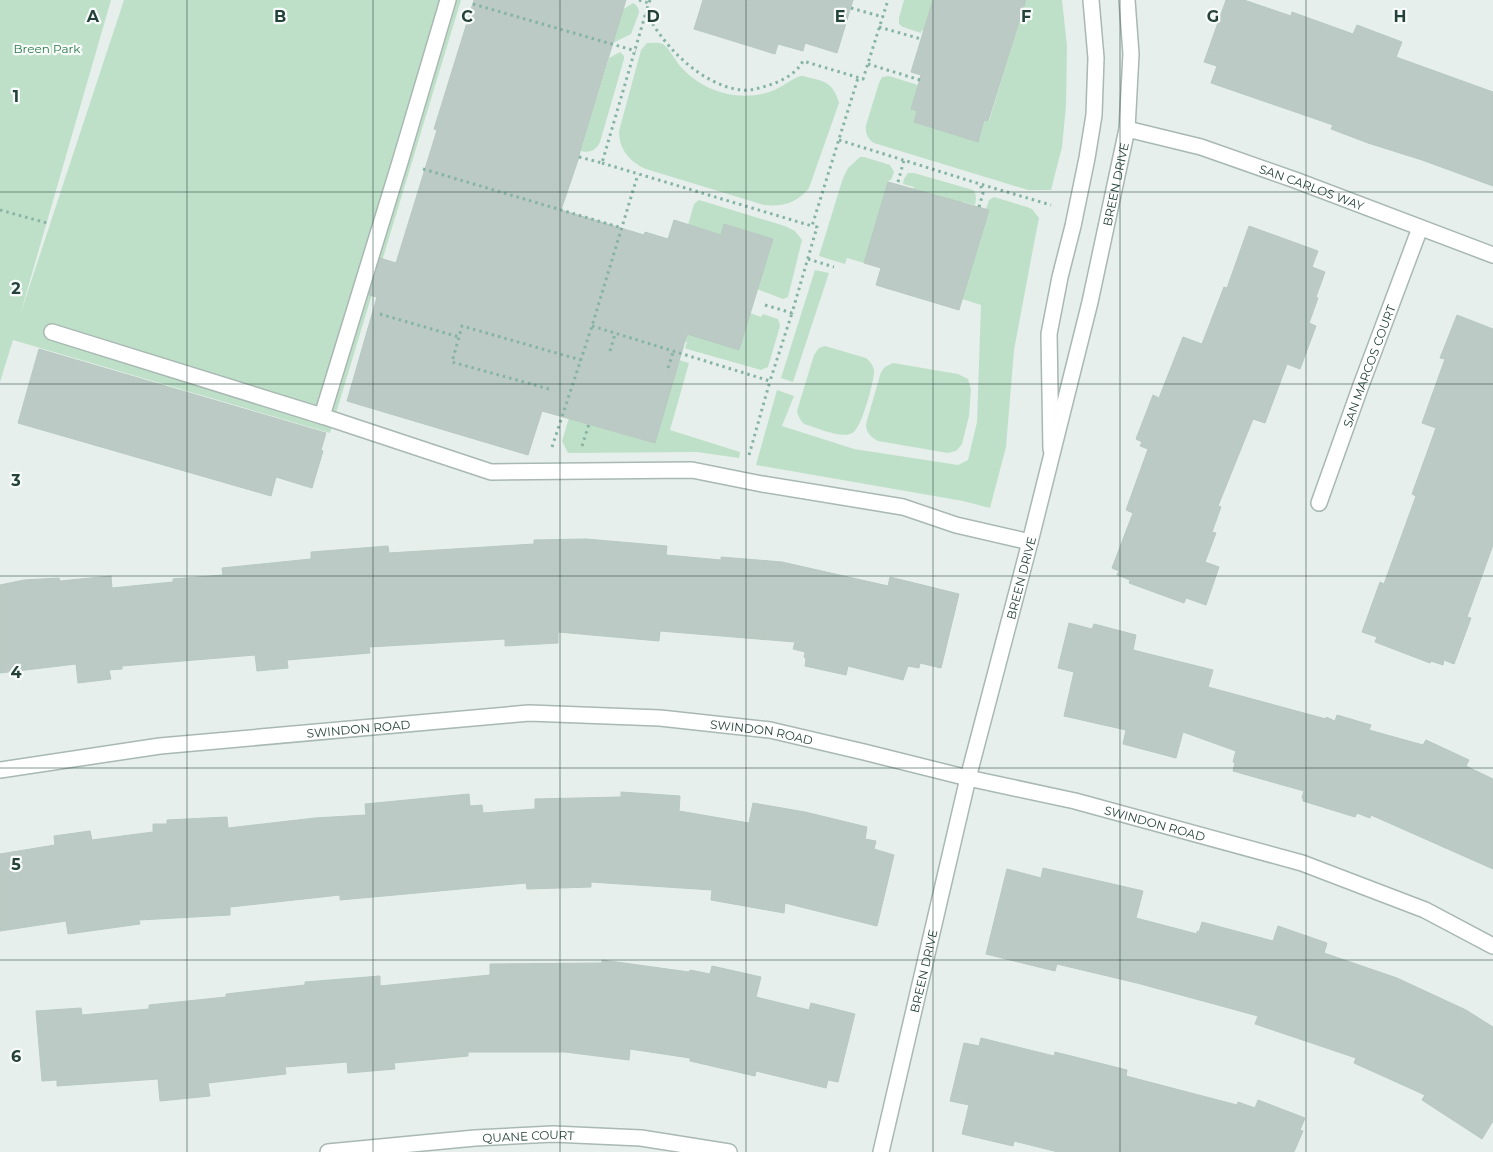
<svg xmlns="http://www.w3.org/2000/svg" width="1493" height="1152" font-family="Montserrat,sans-serif">
	<rect width="100%" height="100%" fill="#e6efeb"/>
	<g fill="#bfe0c8">
		<polygon points="0,0 111,0 20,315 124,0 461,0 330,433 13,340 0,382"/>
		<path d="M591,0L622,10L633,3C637,5 639,8 639,13L631,34L613,43Z"/>
		<polygon points="904,0 933,0 924,31 922,30 921,33 903,27 899,24 899,18"/>
		<path d="M1026,0H1062L1067,46L1066,106L1062,147L1051,190H1028L874,143C868,139 865,133 866,125L879,83L882,77L889,76L918,85L911,109L917,111L914,122L978,142L984,120L989,121Z"/>
		<path d="M647,43C652,43 658,42 663,44C669,48 676,62 682,68C703,91 736,101 766,93C779,90 788,81 800,76H803C823,81 833,81 839,103L809,188C797,203 783,207 764,205L646,169C630,162 619,150 619,131L641,50Z"/>
		<path d="M620,52L624,56V59L600,142C596,151 589,153 580,151L609,58Z"/>
		<polygon points="860,157 864,157 890,165 894,172 891,180 889,180 864,263 847,258 845,264 819,256 843,178 848,168"/>
		<path d="M908,173H914L973,190C977,194 976,200 975,205L963,202L960,210L911,196L914,187L903,184L904,179Z"/>
		<polygon points="994,197 1027,207 1032,209 1039,218 1035,238 1014,350 1006,447 990,508 963,501 756,465 777,390 794,396 782,426 854,449 958,465 968,460 977,422 981,305 962,299 989,210 986,209 989,200"/>
		<polygon points="699,200 785,226 795,231 802,240 788,297 783,299 757,289 721,235 688,225 694,204"/>
		<polygon points="815,270 829,273 793,382 781,378"/>
		<polygon points="606,301 739,350 750,313 761,317 763,314 778,319 780,326 768,367 761,370 687,349 685,348 687,342 609,318"/>
		<polygon points="591,345 581,422 655,443 679,360 689,363 670,430 740,452 739,458 697,452 568,453 562,441"/>
		<path d="M825,346L866,358C870,361 873,365 874,370C875,379 863,419 858,426C856,430 853,433 850,434C839,438 815,427 804,424C800,420 798,416 797,411L814,355L819,348Z"/>
		<path d="M893,363L958,374L968,379L971,389L969,416L962,444L956,451L948,453L878,441C871,437 866,433 866,424L881,372L885,367Z"/>
	</g>
	<g fill="#bbcac4" stroke="#b8c9c2">
		<polygon points="474,0 626,0 580,151 579,157 561,210 644,235 645,232 668,239 674,220 721,235 724,224 773,239 739,350 687,334 655,443 542,411 528,455 347,401 377,297 369,295 380,258 396,263 437,130 434,129"/>
		<polygon points="703,0 853,0 837,53 805,43 803,51 778,44 775,54 694,29"/>
		<polygon points="933,0 1026,0 988,121 984,120 978,142 914,122 917,111 911,109 921,75 911,72"/>
		<polygon points="1226,0 1244,0 1291,16 1292,12 1353,34 1357,25 1402,42 1396,57 1493,92 1493,186 1422,160 1368,143 1331,129 1333,125 1211,83 1217,66 1204,62"/>
		<polygon points="888,182 989,210 959,310 876,285 881,268 864,263"/>
		<polygon points="1249,226 1318,251 1312,267 1325,272 1316,297 1318,298 1309,323 1316,326 1300,369 1287,364 1265,423 1253,419 1218,506 1221,507 1212,532 1216,533 1205,562 1219,567 1206,605 1186,598 1184,603 1129,583 1130,580 1117,575 1119,571 1112,568 1133,513 1126,510 1148,449 1140,446 1142,442 1136,439 1153,395 1159,398 1183,337 1202,344 1224,287 1227,288"/>
		<polygon points="1457,315 1493,329 1493,545 1467,617 1471,618 1454,664 1444,660 1443,665 1431,661 1430,663 1375,642 1377,637 1362,632 1380,582 1384,584 1416,496 1412,494 1436,428 1422,423 1445,359 1440,358"/>
		<polygon points="39,349 326,433 321,450 323,451 312,488 276,477 271,496 18,423"/>
		<polygon points="586,539 667,546 666,555 721,560 721,557 782,562 888,586 890,577 959,594 941,668 920,663 919,668 908,666 903,680 848,666 846,675 805,666 806,659 804,657 805,652 793,649 795,642 660,631 659,641 558,632 558,643 505,646 505,639 369,647 370,653 287,660 288,668 257,671 255,655 122,666 122,669 109,670 111,679 78,683 76,664 0,673 0,585 24,580 59,578 60,581 111,576 112,588 173,582 173,579 223,575 222,568 311,559 311,552 388,546 389,553 534,544 534,540"/>
		<polygon points="1069,623 1092,629 1094,624 1136,635 1133,650 1213,670 1208,687 1326,719 1326,717 1335,721 1337,715 1371,725 1369,730 1423,745 1426,740 1469,760 1466,766 1493,779 1493,869 1371,815 1370,818 1357,813 1355,817 1303,801 1303,798 1302,798 1304,791 1233,771 1235,763 1233,762 1236,751 1183,732 1176,758 1123,744 1126,730 1064,716 1074,672 1058,668"/>
		<polygon points="621,792 680,796 679,811 749,823 753,803 805,812 867,827 865,839 876,841 874,849 894,855 877,926 785,903 784,913 711,900 712,890 591,882 591,887 527,889 526,883 340,900 340,895 230,907 230,915 139,920 140,924 68,934 66,921 0,931 0,854 55,845 54,836 90,831 92,840 153,832 153,824 167,824 167,820 227,817 228,828 315,818 366,815 365,804 469,794 470,806 482,805 483,813 535,809 535,799 621,797"/>
		<polygon points="1043,868 1143,891 1136,918 1197,934 1197,931 1199,932 1202,922 1273,941 1278,926 1327,943 1324,953 1397,978 1466,1010 1493,1027 1493,1121 1482,1139 1422,1100 1425,1095 1354,1063 1356,1058 1255,1024 1258,1016 1137,983 1057,964 1055,971 986,954 1007,869 1041,878"/>
		<polygon points="602,960 689,972 690,970 710,974 712,966 761,977 756,997 809,1010 811,1003 855,1014 838,1082 828,1080 826,1088 756,1071 755,1076 690,1061 690,1058 630,1049 629,1060 565,1052 468,1052 468,1056 394,1063 395,1069 348,1073 347,1062 285,1067 286,1074 208,1083 210,1096 160,1101 158,1079 57,1086 57,1080 42,1081 36,1011 81,1008 82,1015 149,1009 149,1005 226,997 226,994 305,985 305,982 380,976 380,986 490,975 490,964 602,963"/>
		<polygon points="981,1038 1054,1056 1055,1052 1127,1070 1126,1076 1237,1105 1238,1102 1255,1108 1258,1100 1305,1118 1300,1130 1303,1131 1294,1152 1058,1152 1014,1141 1013,1146 962,1134 969,1105 950,1101 964,1043 979,1046"/>
	</g>
	<g fill="none" stroke-linecap="round" stroke-linejoin="round">
		<g stroke="#a8b8b2" stroke-width="18">
			<g id="service">
				<polyline points="448,0 400,162 322,416 491,472 692,470 762,484 903,507 956,525 1030,542"/>
				<polyline points="52,332 322,416"/>
				<polyline points="1051,449 1049,334 1060,277 1073,226 1087,158 1094,115 1096,58 1091,0"/>
			</g>
		</g>
		<g stroke="#a8b8b2" stroke-width="18">
			<g id="minor">
				<path id="s1" d="M1127,129L1201,147L1295,180L1493,255"/>
				<path id="s2" d="M1319,503L1360,388L1420,228"/>
				<path id="s3" d="M0,770L160,746L529,713L660,718L770,730L864,752L968,778L1075,801L1302,863L1425,910L1493,946"/>
				<path id="s4" d="M328,1152L475,1138L553,1134L641,1138L729,1152"/>
			</g>
		</g>
		<g stroke="#a8b8b2" stroke-width="18">
			<g id="tertiary">
				<path id="s5" d="M881,1152L968,778L1030,542L1090,302L1127,129L1131,54L1127,0"/>
			</g>
		</g>
		<g stroke="#86b3a5" stroke-width="3" stroke-dasharray="2.5 4" stroke-linecap="butt">
			<polyline points="639,0 649,3"/>
			<path d="M650,0L646,12C663,46 702,86 742,90C751,91 760,88 769,85C782,81 796,74 803,61L863,79L888,0"/>
			<polyline points="473,4 636,51"/>
			<polyline points="851,8 883,17"/>
			<polyline points="879,27 921,39"/>
			<polyline points="868,64 920,80"/>
			<polyline points="839,140 980,184"/>
			<polyline points="579,157 602,163 646,12"/>
			<polyline points="602,163 812,226 858,78"/>
			<polyline points="423,169 622,228"/>
			<polyline points="898,182 904,160"/>
			<polyline points="979,207 983,193 980,184 1051,205"/>
			<polyline points="0,210 47,223"/>
			<polyline points="808,259 834,267"/>
			<polyline points="765,305 792,313 817,227 812,226"/>
			<polyline points="380,314 459,337"/>
			<polyline points="592,326 770,381 792,313"/>
			<polyline points="610,351 615,334"/>
			<polyline points="668,368 673,352"/>
			<polyline points="549,389 452,362 462,326 581,360"/>
			<polyline points="582,446 589,424"/>
			<polyline points="552,447 592,326 638,174"/>
			<polyline points="749,455 770,381"/>
		</g>
		<use href="#service" stroke="#fff" stroke-width="15"/>
		<use href="#minor" stroke="#fff" stroke-width="15"/>
		<use href="#tertiary" stroke="#fff" stroke-width="15"/>
	</g>
	<path fill="none" stroke="#24423a" stroke-width="1" stroke-opacity="0.55" d="M187,0V1152M373,0V1152M560,0V1152M746,0V1152M933,0V1152M1120,0V1152M1306,0V1152M0,192H1493M0,384H1493M0,576H1493M0,768H1493M0,960H1493"/>
	<g text-anchor="middle" dominant-baseline="central" stroke-width="4.5" stroke-linejoin="round" paint-order="stroke">
		<g font-size="12" fill="#2d7a4b" stroke="#f7fbf9">
			<text x="47" y="48">Breen Park</text>
		</g>
		<g font-size="12" fill="#24423a" stroke="#f7fbf9">
			<text stroke="none"><textPath href="#s5" startOffset="996">BREEN DRIVE</textPath></text>
			<text stroke="none"><textPath href="#s1" startOffset="194">SAN CARLOS WAY</textPath></text>
			<text stroke="none"><textPath href="#s2" startOffset="146">SAN MARCOS COURT</textPath></text>
			<text stroke="none"><textPath href="#s5" startOffset="591">BREEN DRIVE</textPath></text>
			<text stroke="none"><textPath href="#s3" startOffset="361">SWINDON ROAD</textPath></text>
			<text stroke="none"><textPath href="#s3" startOffset="766">SWINDON ROAD</textPath></text>
			<text stroke="none"><textPath href="#s3" startOffset="1170">SWINDON ROAD</textPath></text>
			<text stroke="none"><textPath href="#s5" startOffset="186">BREEN DRIVE</textPath></text>
			<text stroke="none"><textPath href="#s4" startOffset="201">QUANE COURT</textPath></text>
		</g>
	</g>
	<g font-size="16" text-anchor="middle" font-weight="bold" fill="#24423a" stroke="#f7fbf9" stroke-width="4.5" stroke-linejoin="round" paint-order="stroke">
		<text x="93" y="22">A</text>
		<text x="280" y="22">B</text>
		<text x="467" y="22">C</text>
		<text x="653" y="22">D</text>
		<text x="840" y="22">E</text>
		<text x="1026" y="22">F</text>
		<text x="1213" y="22">G</text>
		<text x="1400" y="22">H</text>
		<text x="16" y="102">1</text>
		<text x="16" y="294">2</text>
		<text x="16" y="486">3</text>
		<text x="16" y="678">4</text>
		<text x="16" y="870">5</text>
		<text x="16" y="1062">6</text>
	</g>
</svg>
